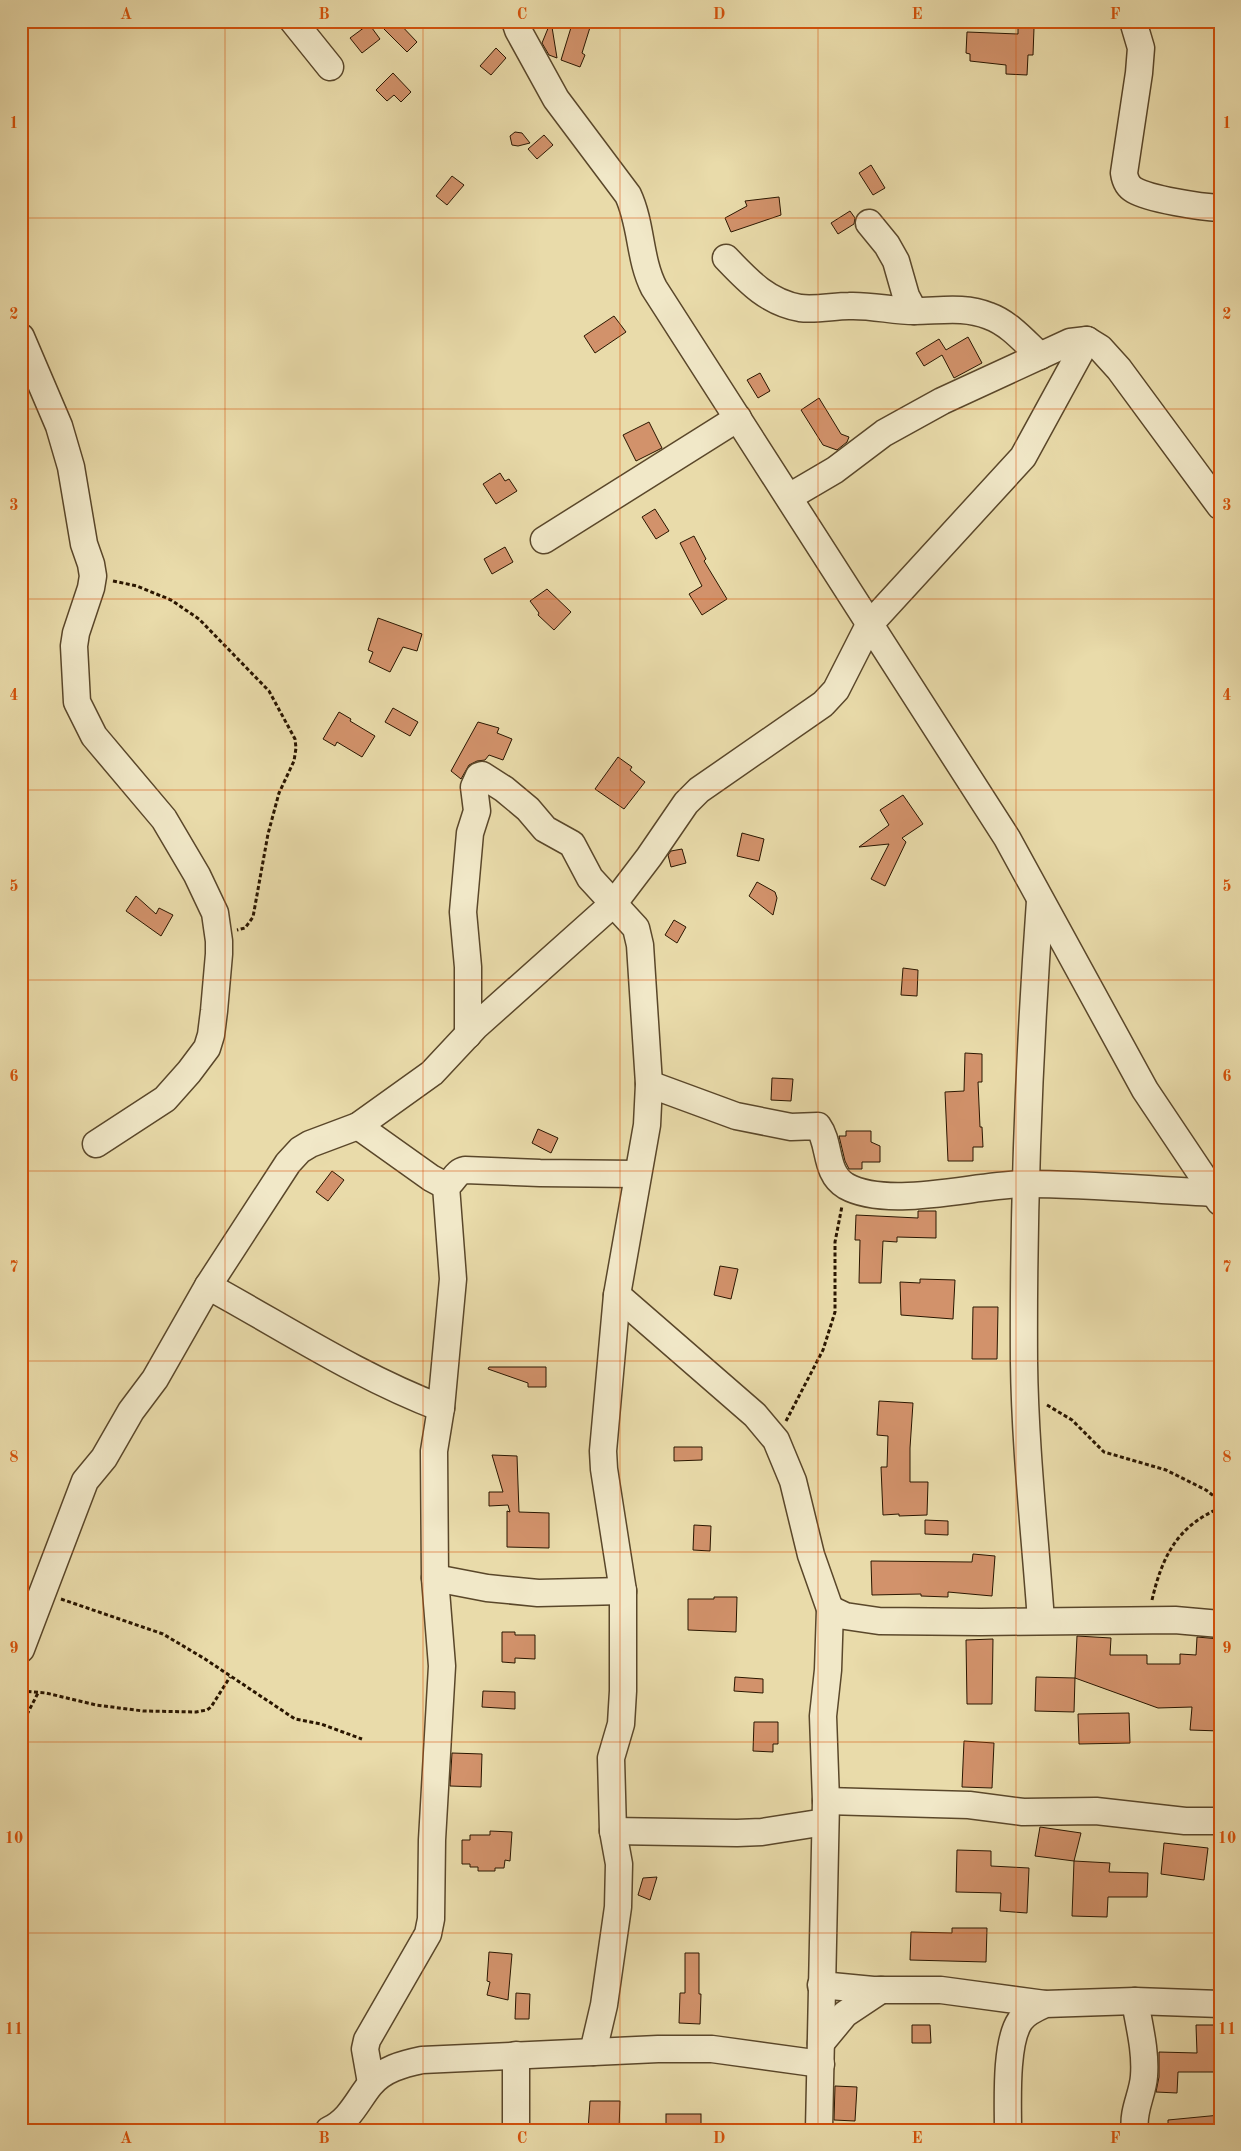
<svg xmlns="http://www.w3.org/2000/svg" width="1241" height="2151" font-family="'Old Standard TT',serif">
	<rect width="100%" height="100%" fill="#e9dbaa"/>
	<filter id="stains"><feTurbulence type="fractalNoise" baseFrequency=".004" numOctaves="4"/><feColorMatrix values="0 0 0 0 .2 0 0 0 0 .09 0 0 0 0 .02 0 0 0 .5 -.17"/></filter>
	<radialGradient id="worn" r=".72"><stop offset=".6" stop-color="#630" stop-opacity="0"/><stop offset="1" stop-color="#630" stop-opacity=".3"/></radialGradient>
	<g fill="#d2926b" stroke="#2a1600">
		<polygon points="392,21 397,21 417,42 407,52 384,29"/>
		<polygon points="551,21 557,58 549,55 542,43"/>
		<polygon points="573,21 592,21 582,53 585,55 580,67 561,60"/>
		<polygon points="369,24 380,39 362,53 350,38"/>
		<polygon points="1018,27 1034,28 1033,55 1028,55 1027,75 1006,74 1006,65 970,61 970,54 966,53 967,32 1018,34"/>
		<polygon points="496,48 506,58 491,75 480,66"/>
		<polygon points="393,73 411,92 401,102 394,95 387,101 376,90"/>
		<polygon points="515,132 522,133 530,143 518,146 512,145 510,136"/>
		<polygon points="544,135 553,145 537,159 528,149"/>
		<polygon points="871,165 885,188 873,195 859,173"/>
		<polygon points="452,176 464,185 447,205 436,196"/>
		<polygon points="779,197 781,215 731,232 725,218 747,206 745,201"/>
		<polygon points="850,211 855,218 854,224 838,234 831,223"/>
		<polygon points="614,316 626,332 595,353 584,336"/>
		<polygon points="968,337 982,363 954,378 942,355 924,366 916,353 939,339 946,350"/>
		<polygon points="760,373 770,391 758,398 747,380"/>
		<polygon points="819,398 841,434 849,437 847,442 837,450 823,445 801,410"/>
		<polygon points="649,422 662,448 636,461 623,435"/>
		<polygon points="500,473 505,481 509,479 517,491 496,504 483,484"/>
		<polygon points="655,509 669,531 656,539 642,517"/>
		<polygon points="694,536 706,559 704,561 727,599 702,615 689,594 702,586 680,543"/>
		<polygon points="505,547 513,562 492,574 484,559"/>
		<polygon points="547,589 571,612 554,630 538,615 539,613 530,601"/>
		<polygon points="378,618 422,634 417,651 403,647 390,672 369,662 373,652 368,650"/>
		<polygon points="393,708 418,722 410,736 385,722"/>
		<polygon points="339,712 351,719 350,721 375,736 362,757 337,742 335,746 323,739"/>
		<polygon points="478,722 499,728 497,733 512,739 503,760 489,755 485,760 477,761 469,765 461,779 451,771"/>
		<polygon points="618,757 632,767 630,770 645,782 624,809 595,789"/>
		<polygon points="903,795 923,824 902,838 906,842 885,886 871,879 889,844 859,847 889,825 880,810"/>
		<polygon points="742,833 764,839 759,861 737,856"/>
		<polygon points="682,849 686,863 671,867 668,855 671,851"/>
		<polygon points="757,882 775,892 777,898 773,915 749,896"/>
		<polygon points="136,896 156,914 159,908 173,915 161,936 126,911"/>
		<polygon points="674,920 686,927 677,943 665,935"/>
		<polygon points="903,968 918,970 917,996 901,995"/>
		<polygon points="965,1053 982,1054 982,1082 978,1082 980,1127 982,1127 983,1147 973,1147 973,1161 948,1161 945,1092 964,1091"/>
		<polygon points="772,1078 793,1079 791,1101 771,1100"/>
		<polygon points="538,1129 558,1138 551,1153 532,1143"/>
		<polygon points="846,1131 871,1131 871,1142 880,1146 880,1162 862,1162 862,1169 849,1169 845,1161 839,1136 846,1136"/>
		<polygon points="332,1171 344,1180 328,1201 316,1192"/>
		<polygon points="918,1211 936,1211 936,1238 897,1237 897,1242 883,1241 881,1283 859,1283 860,1240 855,1240 856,1215 918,1218"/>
		<polygon points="720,1266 738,1269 731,1299 714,1295"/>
		<polygon points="920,1279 955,1280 953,1319 901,1315 900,1282 920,1283"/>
		<polygon points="973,1307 998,1307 997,1359 972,1359"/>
		<polygon points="489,1367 546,1367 546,1387 528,1387 528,1383 488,1369"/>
		<polygon points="879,1401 913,1403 910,1448 910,1482 928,1482 927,1515 899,1516 899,1514 883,1515 881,1467 887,1467 888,1436 877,1435"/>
		<polygon points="674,1447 702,1447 702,1460 674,1461"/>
		<polygon points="492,1455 517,1456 519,1512 549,1513 549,1548 507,1547 507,1511 510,1512 508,1505 489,1506 489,1492 503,1492"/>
		<polygon points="925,1520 948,1521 948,1535 925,1534"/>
		<polygon points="694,1525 711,1526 710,1551 693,1550"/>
		<polygon points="973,1554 995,1556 992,1596 948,1592 948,1597 921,1596 921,1594 872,1595 871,1561 972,1562"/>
		<polygon points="714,1597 737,1597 736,1632 688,1630 688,1599 714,1599"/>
		<polygon points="502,1632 515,1632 515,1635 535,1635 535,1659 515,1658 515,1663 502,1662"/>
		<polygon points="1077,1636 1111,1638 1110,1655 1147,1655 1147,1664 1180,1664 1180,1654 1196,1655 1197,1637 1220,1639 1220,1731 1190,1730 1192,1707 1158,1708 1075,1678"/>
		<polygon points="993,1639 992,1704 967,1704 966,1640"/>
		<polygon points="735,1677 763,1679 763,1693 734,1691"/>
		<polygon points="1036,1677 1075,1678 1074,1712 1035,1711"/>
		<polygon points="483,1691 515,1692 515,1709 482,1707"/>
		<polygon points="1129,1713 1130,1743 1079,1744 1078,1714"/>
		<polygon points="754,1722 778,1722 778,1744 773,1744 773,1752 753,1751"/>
		<polygon points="964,1741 994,1743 992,1788 962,1787"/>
		<polygon points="452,1753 482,1754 481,1787 450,1786"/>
		<polygon points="1040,1827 1081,1833 1074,1861 1035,1856"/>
		<polygon points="490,1831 512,1832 510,1861 505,1860 504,1868 495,1868 495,1871 478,1871 478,1867 470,1867 470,1864 462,1864 462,1840 470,1840 470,1835 490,1835"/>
		<polygon points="1164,1843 1208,1848 1204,1880 1161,1874"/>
		<polygon points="957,1850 991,1851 991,1866 1029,1868 1027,1913 1000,1911 1001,1893 956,1892"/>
		<polygon points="1074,1861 1110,1863 1109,1872 1148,1873 1147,1897 1108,1897 1107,1917 1072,1916"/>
		<polygon points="657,1877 650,1900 638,1895 643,1878"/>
		<polygon points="952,1928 987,1928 986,1962 910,1960 911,1932 952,1933"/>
		<polygon points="489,1952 512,1954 508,2000 487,1995 490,1982 487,1981"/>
		<polygon points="685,1953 699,1953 699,1994 701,1994 700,2024 679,2023 680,1993 685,1993"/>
		<polygon points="516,1993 530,1994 529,2019 515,2019"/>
		<polygon points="912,2025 930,2025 931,2043 912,2043"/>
		<polygon points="1196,2025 1220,2025 1220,2052 1215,2053 1215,2072 1178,2072 1177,2093 1156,2092 1159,2077 1159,2052 1197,2053"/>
		<polygon points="835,2086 857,2087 855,2121 834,2120"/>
		<polygon points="590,2101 620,2101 619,2130 588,2130"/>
		<rect x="666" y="2114" width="35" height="16"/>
		<polygon points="1220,2115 1220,2130 1168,2130 1168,2120"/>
	</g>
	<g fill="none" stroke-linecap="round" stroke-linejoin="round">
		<g stroke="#5a472a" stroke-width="29">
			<g id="minor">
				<polyline points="293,21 330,67"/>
				<path d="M515,21L518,30L556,99L628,195C642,225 639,259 654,288L1007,838L1145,1090L1220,1202"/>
				<path d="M1133,21L1141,48L1139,73L1124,173C1125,180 1127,186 1134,190C1149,199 1200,207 1220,208"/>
				<polyline points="869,223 887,245 896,261 906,296 914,311"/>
				<path d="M726,258C748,281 767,302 800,308C816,310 834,306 849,306C871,305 893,311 914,311C940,311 964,306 989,316C1009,323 1025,342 1040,356"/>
				<polyline points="21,337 59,426 71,467 84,544 91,564 93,576 91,588 76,633 74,646 77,702 94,736 164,819 197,875 215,913 219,941 219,954 214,1011 211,1035 207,1048 189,1072 165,1099 96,1144"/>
				<polyline points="789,497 835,470 884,433 942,401 1070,342 1087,340 1100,348 1119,369 1220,506"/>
				<polyline points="544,540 738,418"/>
				<path d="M1040,901C1029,1055 1023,1208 1024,1362C1025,1448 1035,1535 1041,1621"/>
				<polyline points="468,1035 468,967 463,912 470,833 477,811 474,787 479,776 482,775 504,789 528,809 545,829 572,844 590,878 636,928 640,945 649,1084 647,1125 617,1295 603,1451 604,1469 623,1591 623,1691 621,1724 611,1758 613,1831 619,1864 618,1907 604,2005 593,2052"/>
				<path d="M649,1084L736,1116L791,1127L818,1126C831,1144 824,1173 846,1186C889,1210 977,1184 1026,1184C1089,1184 1152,1190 1215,1193"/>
				<path d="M358,1126L431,1178L446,1186C454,1182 455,1172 465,1170L540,1173L637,1174"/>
				<path d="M208,1286C285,1328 357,1376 441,1408"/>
				<polyline points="617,1295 755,1415 776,1440 793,1481 811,1555 830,1609 828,1670 823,1716 826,1801 819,2130"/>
				<polyline points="435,1578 487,1588 538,1593 623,1591"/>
				<polyline points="830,1609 845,1616 879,1621 981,1622 1175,1620 1220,1624"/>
				<polyline points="21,1649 85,1481 104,1458 131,1411 155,1379 208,1286 288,1163 300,1150 310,1144 358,1126 432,1073 475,1027 614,903 649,857 686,803 699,790 823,704 836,690 869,625 1023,457 1087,340"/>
				<polyline points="826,1801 969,1805 1023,1812 1096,1811 1185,1821 1220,1821"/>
				<polyline points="613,1831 737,1833 762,1832 825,1822"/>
				<polyline points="821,1985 873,1990 941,1990 1045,2004"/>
				<path d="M1135,2001C1139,2025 1146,2051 1144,2076C1143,2094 1132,2111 1135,2130"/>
				<polyline points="821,2043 845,2014 881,1990"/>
				<polyline points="371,2083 365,2049 367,2040 428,1934 431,1919 432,1840 442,1666 435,1578 434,1451 441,1408 453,1279 446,1186"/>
				<path d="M329,2130C350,2120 357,2101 370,2085C383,2069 403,2064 422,2060L658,2049H712L821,2064"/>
				<polyline points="516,2130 516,2055"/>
				<path d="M1008,2130C1008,2103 1005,2043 1020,2021C1025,2013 1036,2008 1045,2004L1135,2001L1220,2004"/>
			</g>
		</g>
		<g stroke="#2a1600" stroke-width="3" stroke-dasharray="4 2.5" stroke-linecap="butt">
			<polyline points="113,581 137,586 171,600 199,619 269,691 295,739 296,748 294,761 279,793 268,834 253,917 245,928 237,930"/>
			<polyline points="1047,1405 1072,1420 1104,1452 1166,1470 1206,1490 1220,1501"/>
			<polyline points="786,1421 823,1350 835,1312 835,1242 842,1206"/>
			<polyline points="61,1599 163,1634 205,1659 295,1719 321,1724 362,1739"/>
			<path d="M1152,1600C1162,1557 1177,1526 1220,1508"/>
			<polyline points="21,1691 46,1693 96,1705 143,1711 196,1712 207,1710 211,1707 230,1677"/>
			<polyline points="21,1726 38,1693"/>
		</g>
		<use href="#minor" stroke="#f1e8c8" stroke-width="26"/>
	</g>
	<path fill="none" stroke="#d5520b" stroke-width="1" stroke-opacity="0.55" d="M225,21V2130M423,21V2130M620,21V2130M818,21V2130M1016,21V2130M21,218H1220M21,409H1220M21,599H1220M21,790H1220M21,980H1220M21,1171H1220M21,1361H1220M21,1552H1220M21,1742H1220M21,1933H1220"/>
	<rect width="1241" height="2151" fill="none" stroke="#e9dbaa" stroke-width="55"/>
	<rect x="28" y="28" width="1186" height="2096" fill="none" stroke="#d5520b" stroke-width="2"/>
	<g font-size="16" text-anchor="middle" font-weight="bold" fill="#d5520b">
		<text x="126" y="19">A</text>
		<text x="324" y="19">B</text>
		<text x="522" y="19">C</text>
		<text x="719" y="19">D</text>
		<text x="917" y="19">E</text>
		<text x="1115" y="19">F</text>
		<text x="14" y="128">1</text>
		<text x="1227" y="128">1</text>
		<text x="14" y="319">2</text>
		<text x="1227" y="319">2</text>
		<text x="14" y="510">3</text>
		<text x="1227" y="510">3</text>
		<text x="14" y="700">4</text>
		<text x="1227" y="700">4</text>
		<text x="14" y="891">5</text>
		<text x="1227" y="891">5</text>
		<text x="14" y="1081">6</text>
		<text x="1227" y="1081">6</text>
		<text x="14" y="1272">7</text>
		<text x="1227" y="1272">7</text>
		<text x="14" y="1462">8</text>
		<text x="1227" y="1462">8</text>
		<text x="14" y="1653">9</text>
		<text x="1227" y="1653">9</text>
		<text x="14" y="1843">10</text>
		<text x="1227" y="1843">10</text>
		<text x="14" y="2034">11</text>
		<text x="1227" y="2034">11</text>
		<text x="126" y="2143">A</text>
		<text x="324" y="2143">B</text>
		<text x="522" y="2143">C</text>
		<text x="719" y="2143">D</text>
		<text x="917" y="2143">E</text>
		<text x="1115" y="2143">F</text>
	</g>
	<rect width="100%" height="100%" filter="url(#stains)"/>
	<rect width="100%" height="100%" fill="url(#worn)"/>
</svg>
